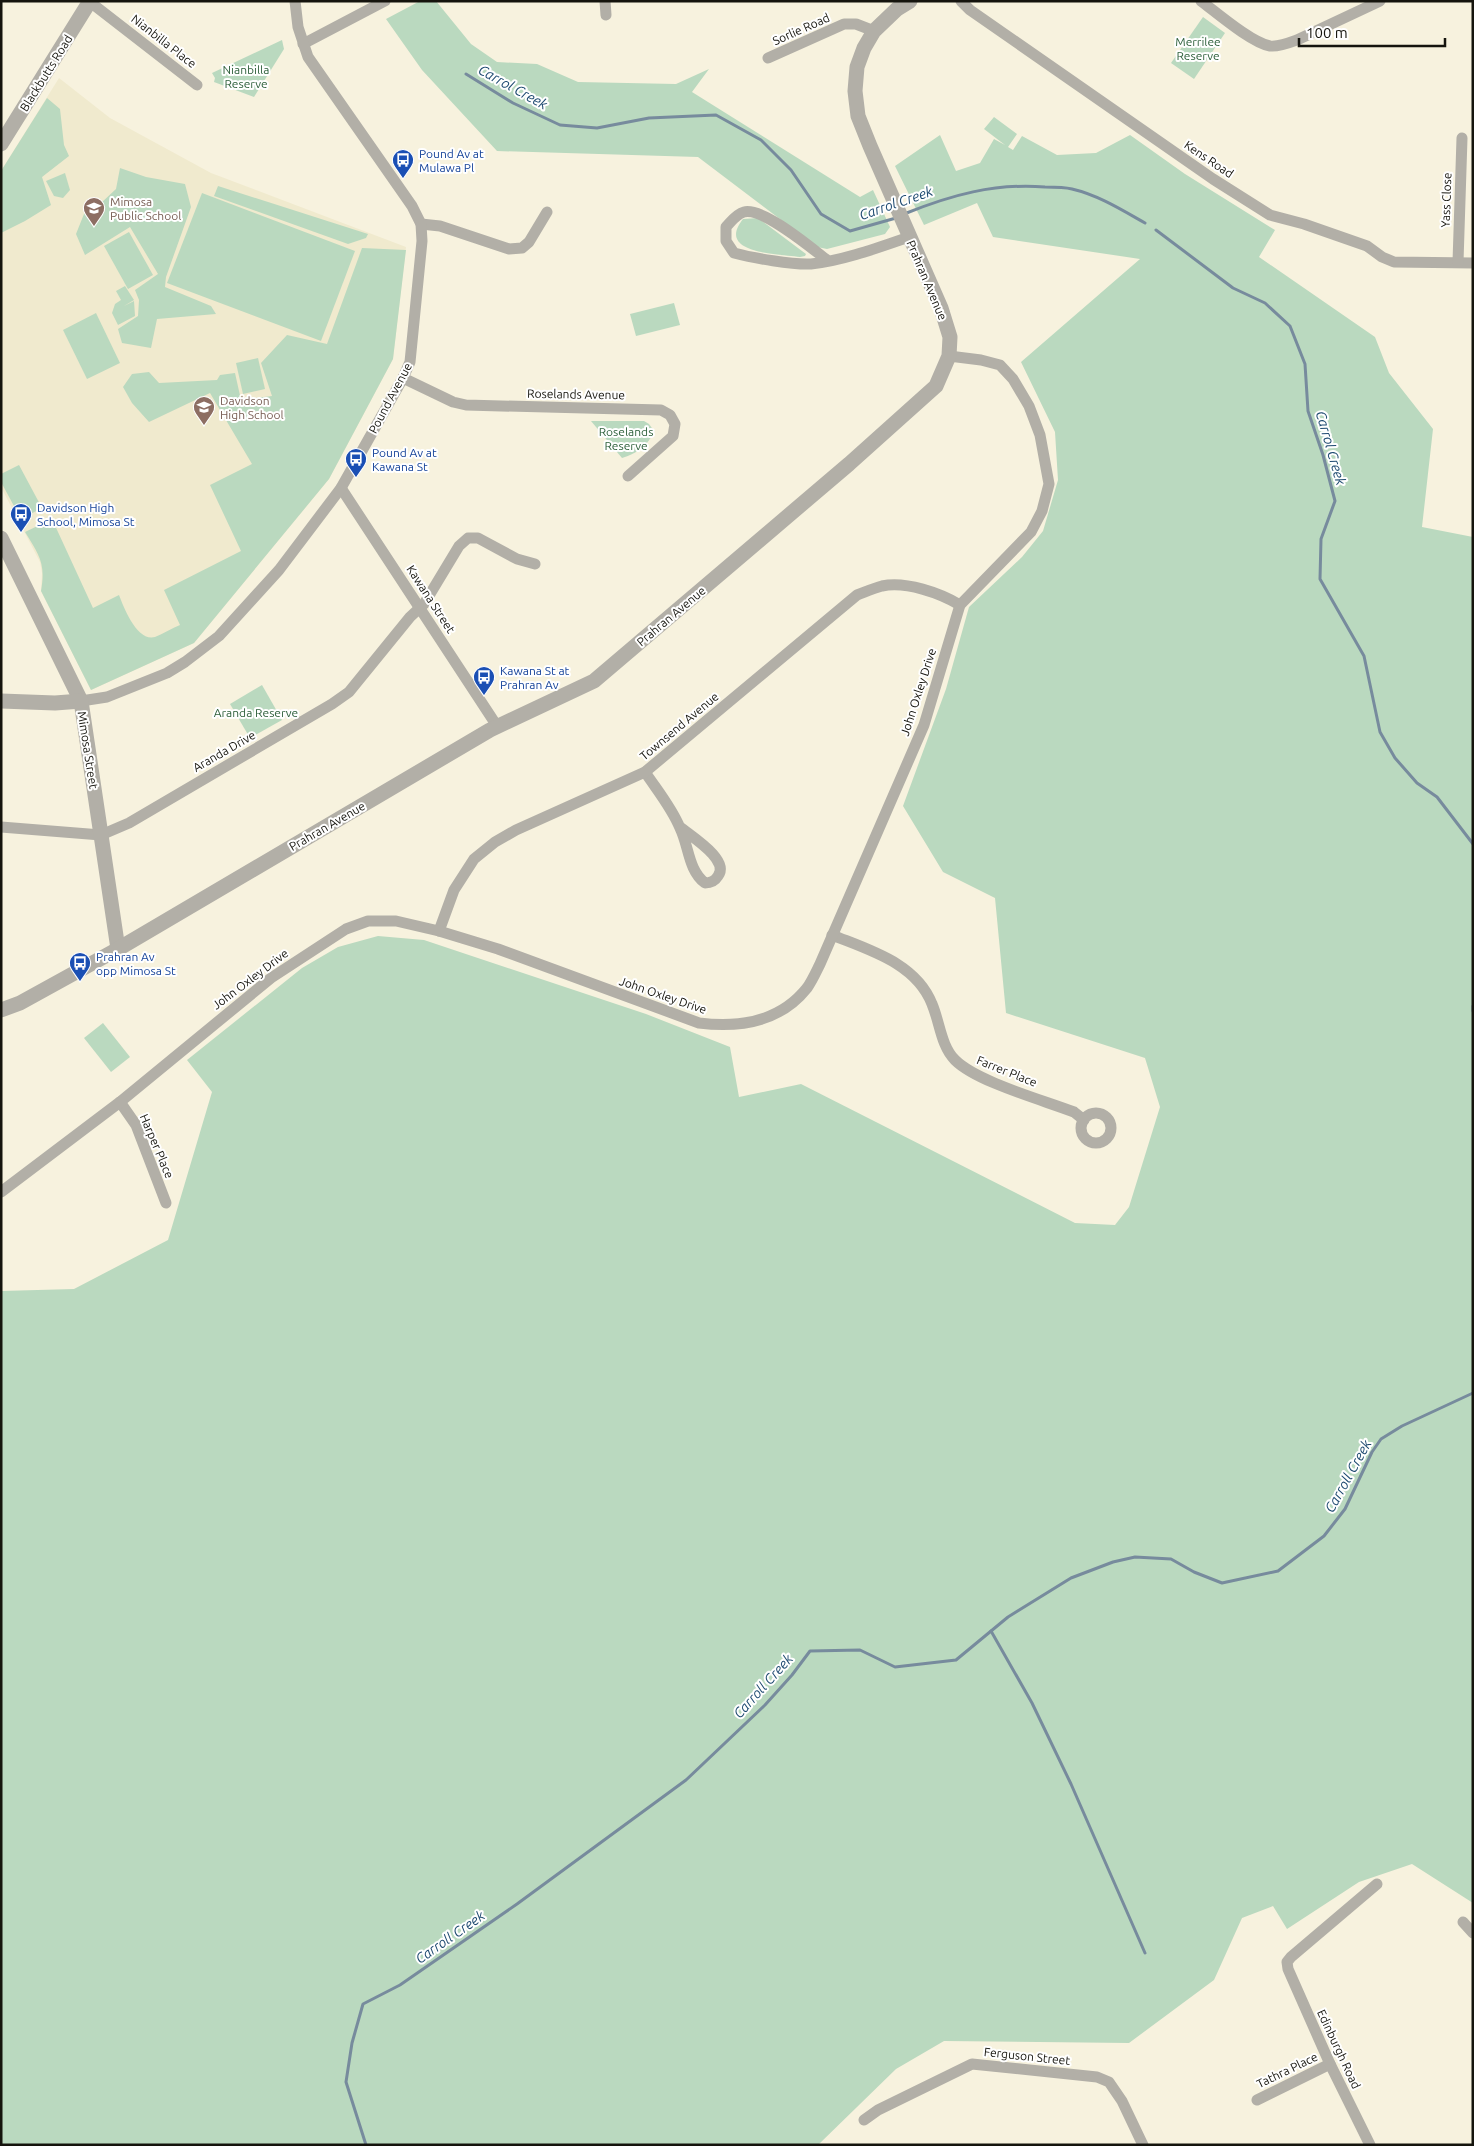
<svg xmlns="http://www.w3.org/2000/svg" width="1474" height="2146" font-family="Ubuntu,sans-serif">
	<rect width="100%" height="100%" fill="#f7f2de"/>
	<polygon fill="#f0eace" points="59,78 110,118 211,173 406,247 393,359 329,479 194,643 91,690 41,591 42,573 40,562 1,487 1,171"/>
	<g fill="#bad9bf">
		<polygon points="420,1 436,1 471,44 497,62 537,64 578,82 676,84 709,69 692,92 860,197 873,190 890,227 885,234 827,249 817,247 698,157 497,151 422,70 386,19"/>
		<polygon points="1203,17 1225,33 1194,79 1171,63"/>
		<polygon points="282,40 284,49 254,97 214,82 215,78 212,73"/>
		<polygon points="47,98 60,109 64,145 69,156 42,177 51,205 25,221 1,233 1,171"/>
		<polygon points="994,117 1017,134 1008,147 1013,150 1022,136 1057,155 1096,153 1130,135 1185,174 1275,230 1259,257 1375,337 1389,373 1433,429 1422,527 1473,537 1473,1903 1412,1864 1359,1882 1287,1929 1273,1906 1242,1918 1214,1980 1129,2043 944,2041 896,2069 818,2145 1,2145 1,1291 74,1289 168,1240 212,1092 187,1060 302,968 338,947 378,936 424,940 646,1014 730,1047 739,1097 801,1084 1075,1223 1115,1225 1129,1207 1160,1107 1145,1058 1006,1013 995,898 943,872 903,806 946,689 969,607 1022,557 1043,531 1058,480 1055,432 1021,362 1140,259 993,237 977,203 924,225 895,166 940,135 956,171 980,163 994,139 1005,145 984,129"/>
		<polygon points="120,168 146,177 185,184 191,207 166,277 165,287 211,306 216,314 157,319 151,348 122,343 118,329 138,316 139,300 135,290 158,274 130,227 85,255 76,234 84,214 100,204 116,189"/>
		<polygon points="65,173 70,190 63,198 54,196 46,181"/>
		<polygon points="218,186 368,234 366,238 348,244 214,196"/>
		<polygon points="202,193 355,251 321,341 167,283"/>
		<path d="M758,218L806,254L805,256L800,257C779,254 715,254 743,219Z"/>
		<polygon points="129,232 153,275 128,289 104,246"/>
		<path d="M362,248L406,250L393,359L329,479L194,643L91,690L41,591C46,563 39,555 25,532L52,519L93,608L119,595C124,608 137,642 155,637C163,634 172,628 180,625L164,590L241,551L210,485L252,464L210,393L149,422L132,403L123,387L132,374L149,372L159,383L217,380L220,375L235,373L241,400L272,396L261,363L287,335L327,344Z"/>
		<polygon points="125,286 134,300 124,306 134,301 135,316 118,325 112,313 115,304 121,300 116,291"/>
		<polygon points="674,303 680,325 636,336 630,314"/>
		<polygon points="96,313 120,363 87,379 63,330"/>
		<polygon points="258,358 265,389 243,394 236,363"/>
		<path d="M591,421H644L649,424L654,431C649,445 636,454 622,458Z"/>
		<polygon points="19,465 42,508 21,519 1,482 1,474"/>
		<polygon points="262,685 282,720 250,738 230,704"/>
		<polygon points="103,1023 130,1057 111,1072 84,1038"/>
	</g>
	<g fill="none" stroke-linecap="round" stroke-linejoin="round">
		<g stroke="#778b9d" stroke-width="3">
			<polyline points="466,74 513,103 560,125 597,128 649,118 716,115 761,140 791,170 821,214 850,231 896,218"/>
			<path d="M904,214C951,195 994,183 1045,187C1054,187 1064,187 1072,189C1098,195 1122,210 1145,223"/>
			<polyline points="1156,230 1233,288 1265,303 1290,326 1305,364 1308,411 1323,455 1335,501 1321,539 1320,579 1364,656 1380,732 1395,758 1417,783 1437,797 1473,844"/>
			<polyline points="1473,1006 1473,1011"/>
			<polyline points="991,1631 1032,1703 1071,1784 1145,1953"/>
			<polyline points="366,2145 346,2082 352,2043 363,2004 400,1985 517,1904 686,1780 765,1705 792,1675 810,1651 860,1650 895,1667 956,1660 1008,1617 1071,1578 1113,1562 1135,1557 1171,1559 1194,1572 1222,1583 1278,1571 1324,1536 1345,1509 1372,1452 1381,1439 1402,1426 1473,1393"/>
		</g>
		<g stroke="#b2afa7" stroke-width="11">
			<polyline points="605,1 606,15"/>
			<polyline points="961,1 970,10 1213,179 1270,215 1304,224 1367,246 1382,257 1394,262 1473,263"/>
			<path d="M1201,1C1217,13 1252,43 1270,46C1279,47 1289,43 1297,40L1380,1"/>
			<polyline points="90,2 197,85"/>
			<polyline points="303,44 385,1"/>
			<polyline points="768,58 844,24 856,24 874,31"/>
			<polyline points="421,224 440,226 509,249 522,248 529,242 547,212"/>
			<path d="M827,260C811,248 763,207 744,212C736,214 731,222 726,227V241L734,253C753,258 793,265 811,264C842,261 880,247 909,237"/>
			<polyline points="1458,262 1462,138"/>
			<polyline points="403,378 453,402 466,405 661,410 670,415 675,424 673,436 628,476"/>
			<polyline points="341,488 497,726"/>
			<polyline points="81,701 107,697 167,673 185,662 219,636 279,570 341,488 403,378 410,362 422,241 421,224 412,206 308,57 298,27 295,1"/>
			<path d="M645,772C657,790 672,808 680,828C689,846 688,870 705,883C711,883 715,881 718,876C730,860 692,837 680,827"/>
			<polyline points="1,827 101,835 129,823 332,704 349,692 410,617 424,604 459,546 468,538 478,538 517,559 535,564"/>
			<path d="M439,931L454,890L474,859L495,842L516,830L645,772L857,595C865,592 874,588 882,586C906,581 940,593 960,605"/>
			<path d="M832,935C869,950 916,963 932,1004C940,1023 941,1046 955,1060C977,1082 1043,1100 1074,1112L1084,1120"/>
			<polyline points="120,1102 136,1125 166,1203"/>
			<circle cx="1096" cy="1128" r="15"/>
			<path d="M1,1192L120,1102L271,978L346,929L368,921H396L439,931L498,949L699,1023C739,1028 780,1022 807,988C812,981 816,972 820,964L924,725L960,605L1031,532L1042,511L1049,484L1040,435L1029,406L1013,379L1000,365L981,360L949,356"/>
			<polyline points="1463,1922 1473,1933"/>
			<polyline points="1257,2100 1330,2064"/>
			<polyline points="864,2120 878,2110 972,2064 1097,2077 1109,2082 1122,2101 1143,2145"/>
			<polyline points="1370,2145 1330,2064 1288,1969 1287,1962 1291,1957 1377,1884"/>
		</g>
		<g stroke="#b2afa7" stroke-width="15">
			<polyline points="1,144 90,1"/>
			<polyline points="1,538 81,701 118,949"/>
			<polyline points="1,701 55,703 81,701"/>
			<polyline points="1,1010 20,1003 118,949 490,730 594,681 849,464 936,386 949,356 950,337 941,308 870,146 858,116 855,91 857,67 864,48 874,31 897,9 910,1"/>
		</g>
	</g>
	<defs>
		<g id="bus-pin" transform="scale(1.125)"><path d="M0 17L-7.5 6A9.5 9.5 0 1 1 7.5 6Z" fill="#1a4fb4" stroke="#fff"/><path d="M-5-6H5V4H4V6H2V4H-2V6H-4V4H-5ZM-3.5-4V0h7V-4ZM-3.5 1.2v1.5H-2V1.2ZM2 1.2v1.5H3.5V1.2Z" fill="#fff"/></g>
		<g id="school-pin" transform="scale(1.125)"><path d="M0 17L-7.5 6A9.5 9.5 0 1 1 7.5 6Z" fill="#8d6e63" stroke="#fff"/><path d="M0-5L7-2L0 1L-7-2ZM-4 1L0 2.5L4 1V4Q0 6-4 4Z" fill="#fff"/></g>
	</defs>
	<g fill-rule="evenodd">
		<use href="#bus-pin" x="403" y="160"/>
		<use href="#school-pin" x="94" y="208"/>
		<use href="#school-pin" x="204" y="407"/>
		<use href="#bus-pin" x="356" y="459"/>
		<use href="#bus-pin" x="21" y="514"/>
		<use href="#bus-pin" x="484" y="677"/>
		<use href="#bus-pin" x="80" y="963"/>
	</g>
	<g text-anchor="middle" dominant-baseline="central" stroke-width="4" stroke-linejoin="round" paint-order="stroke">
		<g font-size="12" fill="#15140d" stroke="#fff">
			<text transform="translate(801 29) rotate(-24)">Sorlie Road</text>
			<text transform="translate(164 41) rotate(38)">Nianbilla Place</text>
			<text transform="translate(46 73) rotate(-58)">Blackbutts Road</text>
			<text transform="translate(1209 159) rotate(34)">Kens Road</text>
			<text transform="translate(1446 200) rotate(-88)">Yass Close</text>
			<text transform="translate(927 280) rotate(67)">Prahran Avenue</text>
			<text transform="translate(576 394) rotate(1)">Roselands Avenue</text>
			<text transform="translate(390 398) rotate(-62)">Pound Avenue</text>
			<text transform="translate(431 599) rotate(57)">Kawana Street</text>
			<text transform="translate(671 616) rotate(-40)">Prahran Avenue</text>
			<text transform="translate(918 692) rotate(-72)">John Oxley Drive</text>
			<text transform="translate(679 726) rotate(-40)">Townsend Avenue</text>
			<text transform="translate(88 750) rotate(81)">Mimosa Street</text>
			<text transform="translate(224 751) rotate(-30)">Aranda Drive</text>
			<text transform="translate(327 826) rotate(-30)">Prahran Avenue</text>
			<text transform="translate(250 979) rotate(-37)">John Oxley Drive</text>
			<text transform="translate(663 995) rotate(19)">John Oxley Drive</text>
			<text transform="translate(1007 1071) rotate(22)">Farrer Place</text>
			<text transform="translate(157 1146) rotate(67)">Harper Place</text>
			<text transform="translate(1339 2049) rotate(65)">Edinburgh Road</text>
			<text transform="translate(1027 2056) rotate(6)">Ferguson Street</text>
			<text transform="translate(1287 2070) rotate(-26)">Tathra Place</text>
		</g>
		<g font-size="12" fill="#2d5f3a" stroke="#fff">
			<text x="1198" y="41">Merrilee<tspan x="1198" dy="14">Reserve</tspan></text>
			<text x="246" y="69">Nianbilla<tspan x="246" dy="14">Reserve</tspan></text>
			<text x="626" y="431">Roselands<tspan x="626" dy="14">Reserve</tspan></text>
			<text x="256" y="712">Aranda Reserve</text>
		</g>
		<g font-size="12" fill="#164399" stroke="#fff" text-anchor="start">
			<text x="419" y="153">Pound Av at<tspan x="419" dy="14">Mulawa Pl</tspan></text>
			<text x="372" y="452">Pound Av at<tspan x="372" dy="14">Kawana St</tspan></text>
			<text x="37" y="507">Davidson High<tspan x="37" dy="14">School, Mimosa St</tspan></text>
			<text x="500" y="670">Kawana St at<tspan x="500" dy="14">Prahran Av</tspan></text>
			<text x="96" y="956">Prahran Av<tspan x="96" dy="14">opp Mimosa St</tspan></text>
		</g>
		<g font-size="12" fill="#785e54" stroke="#fff" text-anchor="start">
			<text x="110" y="201">Mimosa<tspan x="110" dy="14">Public School</tspan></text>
			<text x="220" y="400">Davidson<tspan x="220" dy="14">High School</tspan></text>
		</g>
		<g font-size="14" font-style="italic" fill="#1d4970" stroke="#fff">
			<text transform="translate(513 87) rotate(29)">Carrol Creek</text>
			<text transform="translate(896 203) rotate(-19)">Carrol Creek</text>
			<text transform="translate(1331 448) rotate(74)">Carrol Creek</text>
			<text transform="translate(1348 1476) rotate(-61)">Carroll Creek</text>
			<text transform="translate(763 1686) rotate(-48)">Carroll Creek</text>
			<text transform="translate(450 1937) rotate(-35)">Carroll Creek</text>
		</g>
	</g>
	<rect width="1474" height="2146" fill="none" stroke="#15140d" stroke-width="5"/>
	<path d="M1299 38v8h146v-8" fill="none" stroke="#15140d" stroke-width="2.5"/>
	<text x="1306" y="38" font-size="15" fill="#15140d" stroke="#ffffff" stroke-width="4" paint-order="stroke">100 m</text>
</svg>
